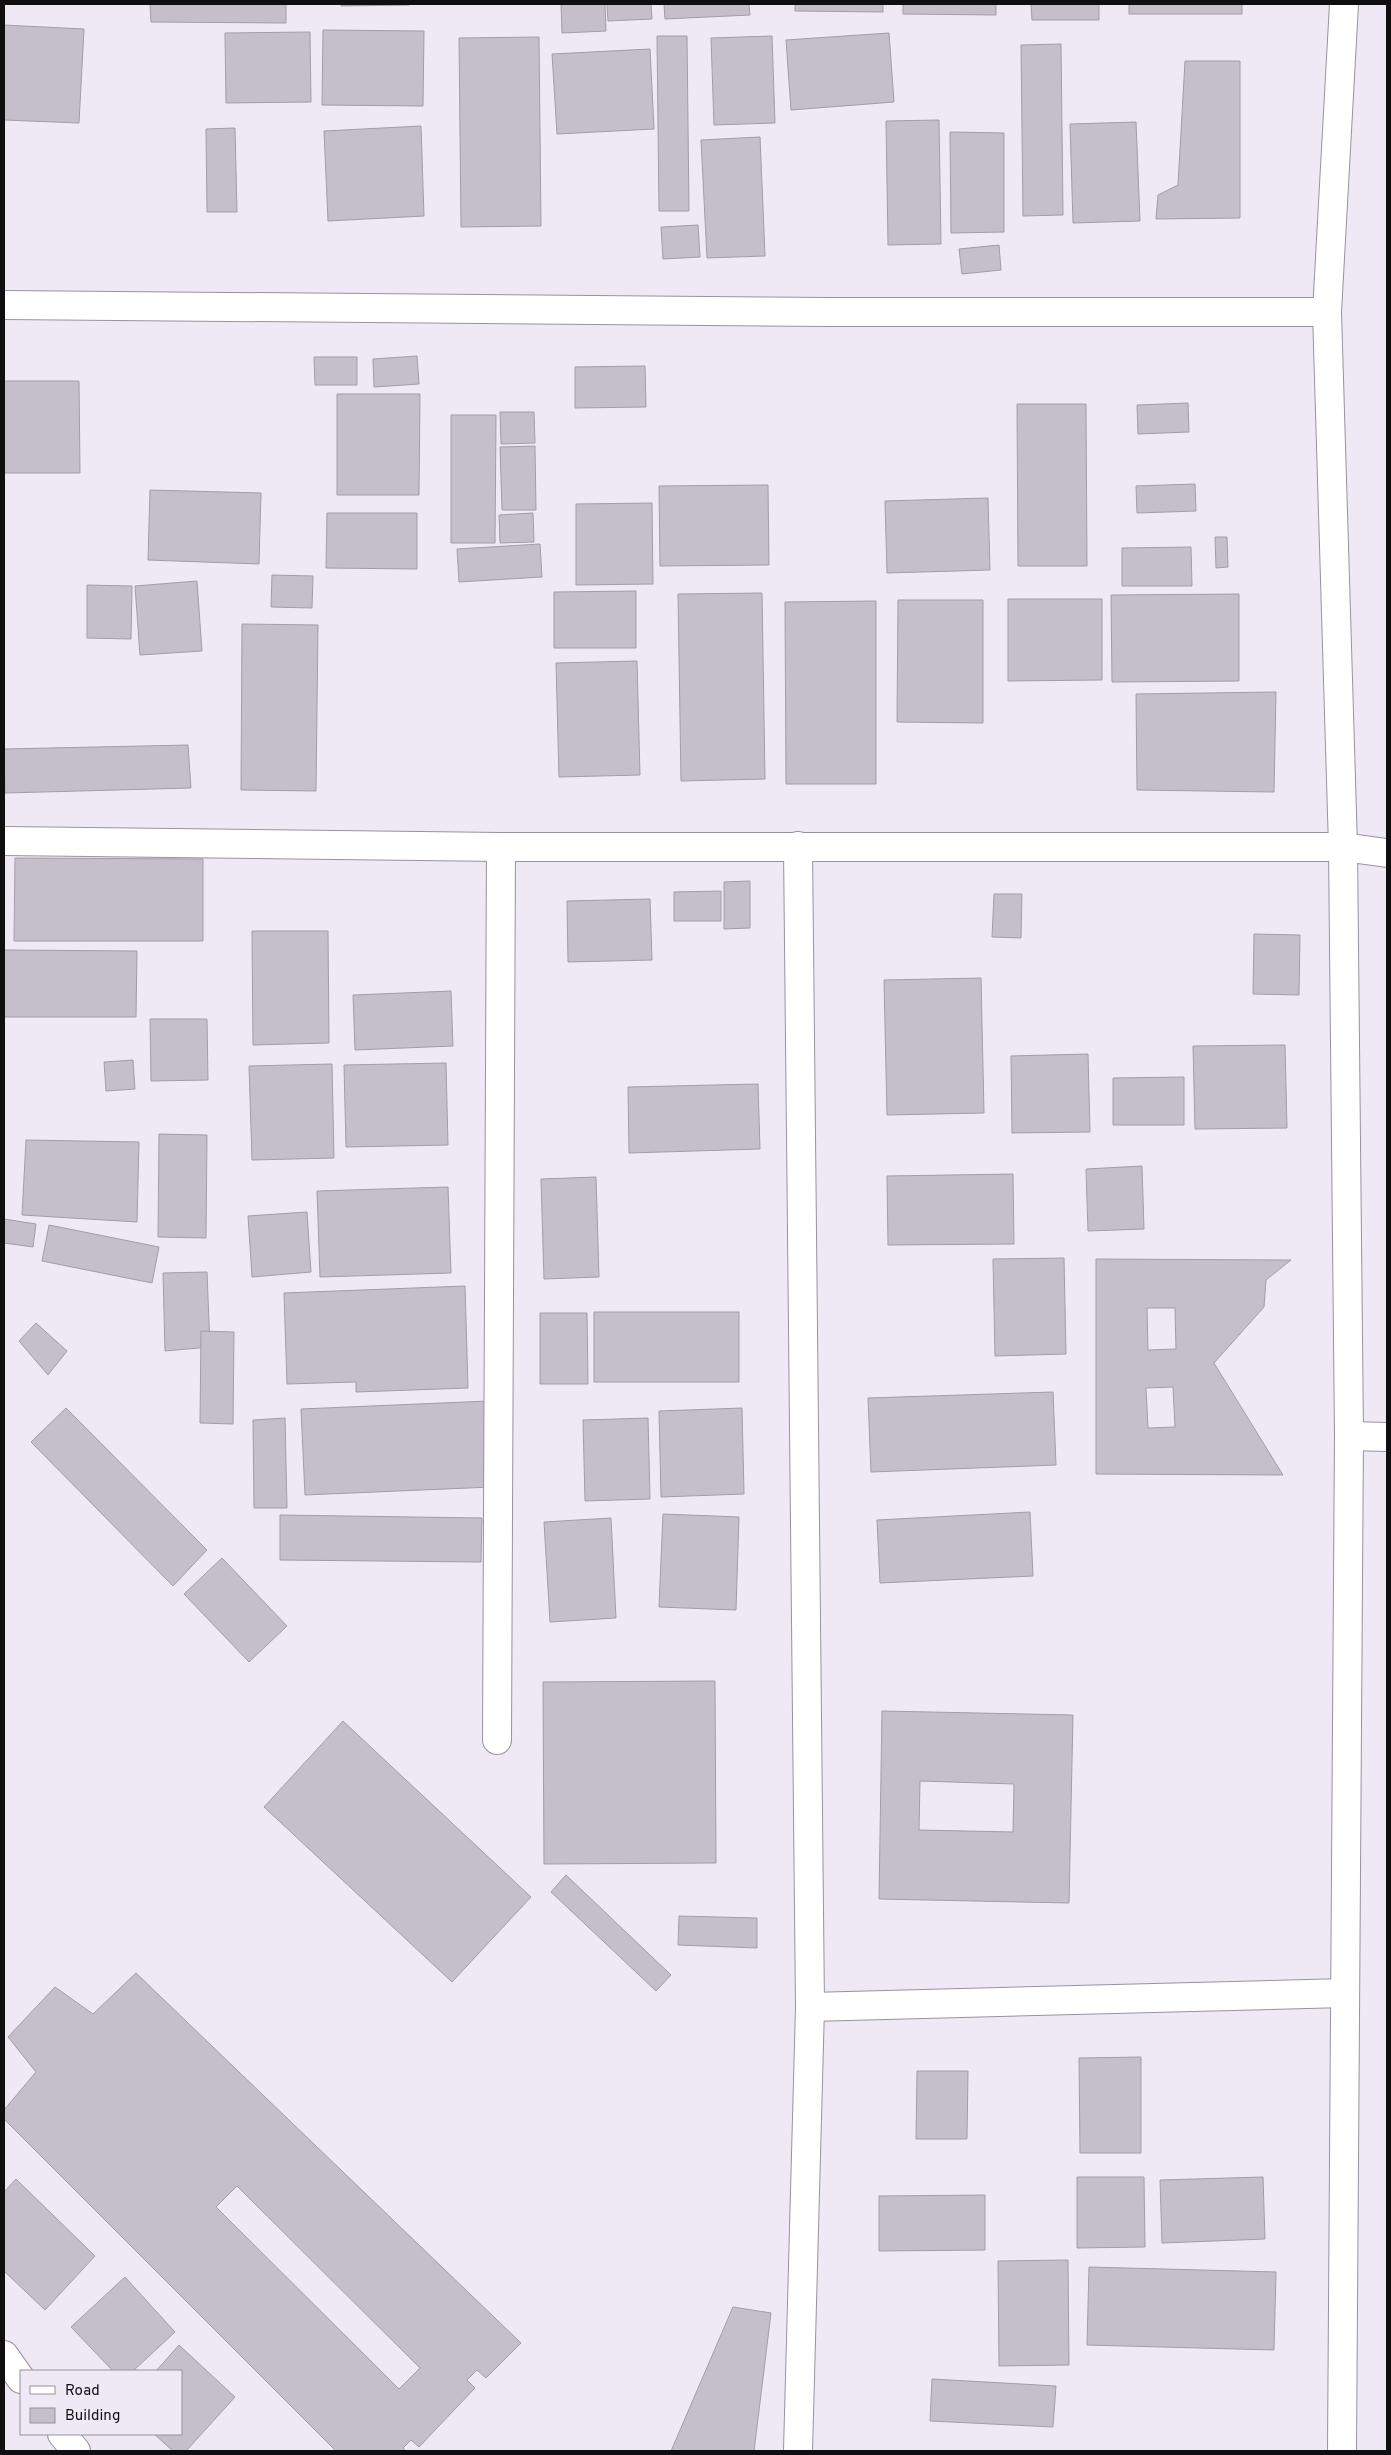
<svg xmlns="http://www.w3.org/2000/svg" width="1391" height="2455" font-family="Overpass,sans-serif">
	<rect width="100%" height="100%" fill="#efe9f5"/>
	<g fill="#c5bfcb" stroke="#a29da8" fill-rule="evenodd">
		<polygon points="150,4 286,4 286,23 151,22"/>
		<polygon points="341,4 409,4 409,5 341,6"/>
		<polygon points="561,4 605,4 606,31 562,33"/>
		<polygon points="607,4 651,4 652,19 608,21"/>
		<polygon points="664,4 749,4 750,15 665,19"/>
		<polygon points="795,4 883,4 883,12 795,11"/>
		<polygon points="903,4 996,4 996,15 903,14"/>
		<polygon points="1031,4 1099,4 1099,20 1032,20"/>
		<rect x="1129" y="4" width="113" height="10"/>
		<polygon points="4,25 84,29 79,123 4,120"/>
		<polygon points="323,30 424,31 423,106 322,105"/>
		<polygon points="310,32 311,102 226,103 225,33"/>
		<polygon points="889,33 894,102 791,110 786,40"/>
		<polygon points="657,36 687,36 689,211 659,211"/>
		<polygon points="772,36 775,123 714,125 711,38"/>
		<polygon points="539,37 541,226 461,227 459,38"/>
		<polygon points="1061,44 1063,215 1023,216 1021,45"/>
		<polygon points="650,49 654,129 557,134 552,54"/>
		<polygon points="1185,61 1240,61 1240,218 1156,219 1158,195 1178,185"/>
		<polygon points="939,120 941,244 888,245 886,121"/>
		<polygon points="1136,122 1140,221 1073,223 1070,124"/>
		<polygon points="421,126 424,216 328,221 324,131"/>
		<polygon points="235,128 237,212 207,212 206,129"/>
		<polygon points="950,132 1004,133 1004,232 951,233"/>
		<polygon points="760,137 765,256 707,258 701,140"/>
		<polygon points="698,225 700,257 663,259 661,227"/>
		<polygon points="999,245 1001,270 962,274 959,249"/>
		<polygon points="417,356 419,384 374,387 373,359"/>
		<polygon points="314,357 357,357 357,385 315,385"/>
		<polygon points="645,366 646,407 575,408 575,367"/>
		<polygon points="4,381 79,381 80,473 4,473"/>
		<polygon points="337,394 420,394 419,495 337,495"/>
		<polygon points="1188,403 1189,432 1138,434 1137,405"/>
		<polygon points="1017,404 1086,404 1087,566 1018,566"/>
		<polygon points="500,412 534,412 535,443 501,444"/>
		<polygon points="451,415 496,415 495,543 451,543"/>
		<polygon points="535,446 536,510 502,510 500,447"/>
		<polygon points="1195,484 1196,511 1137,513 1136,486"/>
		<polygon points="768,485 769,565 660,566 659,486"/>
		<polygon points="150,490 261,493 259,564 148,560"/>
		<polygon points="988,498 990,570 887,573 885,501"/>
		<polygon points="652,503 653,584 576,585 576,504"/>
		<polygon points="327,513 417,513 417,569 326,568"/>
		<polygon points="533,513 534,542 500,543 499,515"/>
		<polygon points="1215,537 1227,537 1228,567 1216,568"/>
		<polygon points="540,544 542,577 459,582 457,549"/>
		<polygon points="1191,547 1192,586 1122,586 1122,548"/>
		<polygon points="272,575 313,576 312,608 271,607"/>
		<polygon points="197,581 202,651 140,655 135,586"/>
		<polygon points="87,585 132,586 131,639 87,638"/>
		<polygon points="636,591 636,648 554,648 554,592"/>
		<polygon points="762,593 765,779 681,781 678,594"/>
		<polygon points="1239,594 1239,681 1112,682 1111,595"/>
		<polygon points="1008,599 1102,599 1102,680 1008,681"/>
		<polygon points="898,600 983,600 983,723 897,722"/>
		<polygon points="876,601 876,784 786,784 785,602"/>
		<polygon points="242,624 318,625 316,791 241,790"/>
		<polygon points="637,661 640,775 559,777 556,663"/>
		<polygon points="1276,692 1274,792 1137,790 1136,694"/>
		<polygon points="188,745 191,788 5,793 4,749"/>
		<polygon points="15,858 203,859 203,941 14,941"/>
		<polygon points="750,881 750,928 724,929 724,882"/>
		<polygon points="721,891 721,921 674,921 674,892"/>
		<polygon points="994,894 1022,894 1021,938 992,937"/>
		<polygon points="650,899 652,960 568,962 567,901"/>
		<polygon points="252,931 328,931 329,1043 253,1045"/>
		<polygon points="1254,934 1300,935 1299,995 1253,994"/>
		<polygon points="4,950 137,951 136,1017 4,1017"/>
		<polygon points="981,978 984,1113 887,1115 884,980"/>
		<polygon points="451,991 453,1046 355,1050 353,995"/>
		<polygon points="150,1019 207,1019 208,1080 151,1081"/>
		<polygon points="1285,1045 1287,1128 1195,1129 1193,1046"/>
		<polygon points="1088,1054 1090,1132 1012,1133 1011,1056"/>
		<polygon points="133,1060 135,1089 106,1091 104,1062"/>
		<polygon points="446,1063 448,1145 346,1147 344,1065"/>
		<polygon points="332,1064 334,1158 252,1160 249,1066"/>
		<polygon points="1184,1077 1184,1125 1113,1125 1113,1078"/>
		<polygon points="758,1084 760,1149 629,1153 628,1087"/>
		<polygon points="159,1134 207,1135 206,1238 158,1237"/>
		<polygon points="26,1140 139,1142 137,1222 22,1215"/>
		<polygon points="1142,1166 1144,1229 1088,1231 1086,1169"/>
		<polygon points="1013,1174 1014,1244 888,1245 887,1176"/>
		<polygon points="596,1177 599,1277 544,1279 541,1179"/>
		<polygon points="448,1187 451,1273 320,1277 317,1191"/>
		<polygon points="307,1212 311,1272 252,1277 248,1216"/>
		<polygon points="4,1219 36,1224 33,1247 4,1243"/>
		<polygon points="49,1225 159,1247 152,1283 42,1261"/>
		<polygon points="1064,1258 1066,1354 995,1356 993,1259"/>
		<path d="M1096,1259L1291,1260L1266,1280L1264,1307L1214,1363L1283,1475L1096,1474ZM1147,1308H1175L1176,1349L1148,1350ZM1173,1387L1175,1427L1148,1428L1146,1388Z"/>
		<polygon points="207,1272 210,1347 165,1351 163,1273"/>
		<polygon points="465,1286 468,1388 356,1392 356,1382 287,1384 284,1293"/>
		<rect x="594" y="1312" width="145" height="70"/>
		<polygon points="540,1313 587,1313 588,1384 540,1384"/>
		<polygon points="36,1323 67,1351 48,1375 19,1341"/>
		<polygon points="201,1331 234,1332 233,1424 200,1423"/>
		<polygon points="1053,1392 1056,1465 871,1472 868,1398"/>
		<polygon points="488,1401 492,1487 305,1495 301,1409"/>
		<polygon points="66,1408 207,1550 173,1586 31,1442"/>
		<polygon points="742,1408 744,1494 661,1497 659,1411"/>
		<polygon points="285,1418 287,1508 254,1508 253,1420"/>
		<polygon points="648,1418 650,1499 585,1501 583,1420"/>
		<polygon points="1030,1512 1033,1576 880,1583 877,1520"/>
		<polygon points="663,1514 739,1517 736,1610 659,1607"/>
		<polygon points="280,1515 482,1518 481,1562 280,1560"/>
		<polygon points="611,1518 616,1618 550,1622 544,1522"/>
		<polygon points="222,1558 287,1626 249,1662 184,1594"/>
		<polygon points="715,1681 716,1863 544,1864 543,1682"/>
		<path d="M882,1711L1073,1715L1069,1903L879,1899ZM920,1781L1014,1784L1013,1832L919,1830Z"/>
		<polygon points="343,1721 531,1897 452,1982 264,1807"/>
		<polygon points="566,1875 671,1975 656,1991 551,1892"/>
		<polygon points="679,1916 757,1918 757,1948 678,1945"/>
		<path d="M136,1973L521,2343L486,2378L477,2370L467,2380L475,2388L419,2447L411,2440L403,2448L406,2451H336L4,2119V2110L36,2072L8,2037L55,1987L93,2014ZM237,2186L420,2368L399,2389L216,2207Z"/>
		<polygon points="1141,2057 1141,2153 1080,2153 1079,2058"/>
		<polygon points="917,2071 968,2071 967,2139 916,2139"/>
		<polygon points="1077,2177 1144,2177 1145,2247 1077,2248"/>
		<polygon points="1263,2177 1265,2239 1162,2243 1160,2180"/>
		<polygon points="16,2179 95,2256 45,2310 4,2271 4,2192"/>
		<polygon points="985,2195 985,2250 879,2251 879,2196"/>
		<polygon points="1068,2260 1069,2365 999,2366 998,2261"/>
		<polygon points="1089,2267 1276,2272 1274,2350 1087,2345"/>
		<polygon points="125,2277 175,2332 133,2371 113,2371 71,2327"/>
		<polygon points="733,2307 771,2313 754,2451 671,2451"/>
		<polygon points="179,2345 235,2397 186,2451 173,2451 154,2434 181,2434 181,2371 156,2371"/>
		<polygon points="932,2379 1056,2386 1053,2427 930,2421"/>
	</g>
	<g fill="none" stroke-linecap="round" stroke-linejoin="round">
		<g stroke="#98939e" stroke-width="30">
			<g id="minor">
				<polyline points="4,305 830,312 1327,312"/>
				<polyline points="4,841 501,847 1343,847 1387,853"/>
				<polyline points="798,846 810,2007 798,2451"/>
				<polyline points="1349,1436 1387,1437"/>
				<polyline points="497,1740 501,847"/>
				<polyline points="810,2007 1345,1993"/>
				<polyline points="4,2355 21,2379"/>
				<polyline points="62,2434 76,2451"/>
				<polyline points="1342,2451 1349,1436 1343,847 1327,312 1344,4"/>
			</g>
		</g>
		<use href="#minor" stroke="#fff" stroke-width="28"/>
	</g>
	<rect width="1391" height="2455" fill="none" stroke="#0f0e11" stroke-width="10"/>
	<rect x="20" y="2370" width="162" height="65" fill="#efe9f5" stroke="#95919a"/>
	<rect x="30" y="2386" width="25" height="8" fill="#ffffff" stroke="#95919a"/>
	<text x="65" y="2395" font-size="15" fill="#0f0e11">Road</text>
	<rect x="30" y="2408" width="25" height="15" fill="#c5bfcb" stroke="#95919a"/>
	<text x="65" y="2420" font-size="15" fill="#0f0e11">Building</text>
</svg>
